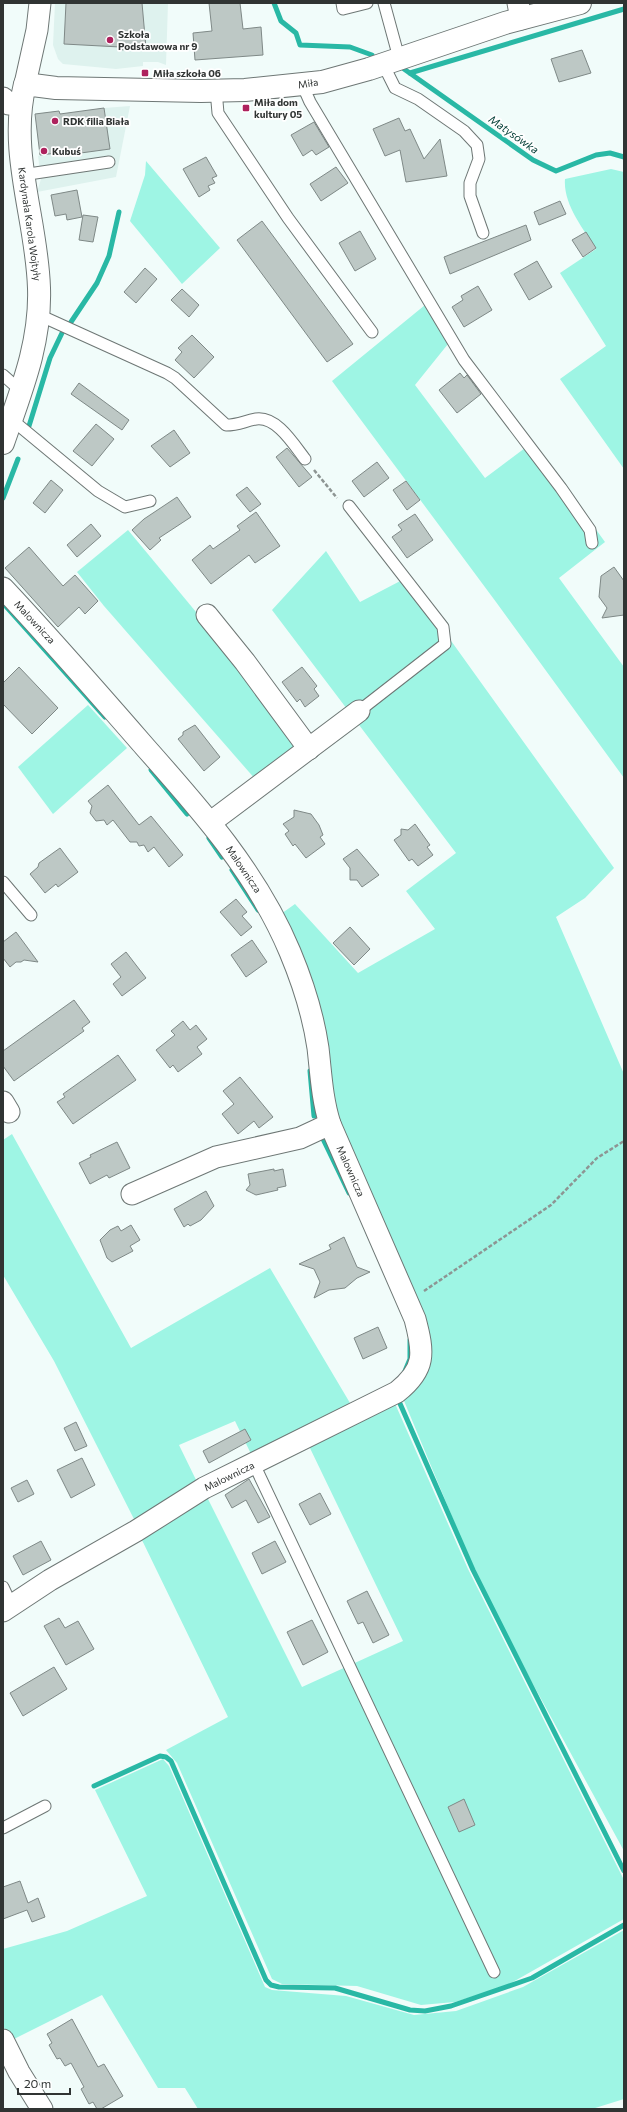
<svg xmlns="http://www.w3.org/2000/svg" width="627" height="2112" font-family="Commissioner,sans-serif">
	<rect width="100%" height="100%" fill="#f1fcfa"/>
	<g fill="#def2ee">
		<polygon points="55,3 168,3 166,65 158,62 143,62 143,66 116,69 63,64 58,59 53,45"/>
		<polygon points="130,106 116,177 37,192 41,179 38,156 40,155 35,114 59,111 60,115 104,108"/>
	</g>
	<g fill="#9ef5e4">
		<polygon points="146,161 220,248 182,284 130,221 145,175"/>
		<path d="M611,169L624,172V469L560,379L606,346L560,273L596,249C583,228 563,204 565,179Z"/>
		<polygon points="425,305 448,344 415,385 485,478 533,442 605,542 559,578 624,667 624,778 496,602 332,381"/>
		<polygon points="128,530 240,665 301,748 256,780 104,606 77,572"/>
		<polygon points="326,551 360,602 406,578 614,868 585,898 556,917 624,1074 624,1851 485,1596 402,1396 426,1360 337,1128 278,916 295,904 358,973 435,929 406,891 456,853 272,610"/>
		<polygon points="88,705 127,748 53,814 18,767"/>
		<polygon points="12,1134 131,1348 270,1268 350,1403 253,1458 235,1421 179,1445 199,1486 137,1525 54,1361 3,1275 3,1140"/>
		<polygon points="393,1399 468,1569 624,1880 624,1919 506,1986 455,2002 421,2005 357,1986 282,1984 272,1979 177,1763 166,1750 228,1717 140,1536 206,1495 302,1687 403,1641 308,1444"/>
		<polygon points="163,1759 169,1766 265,1987 272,1990 346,1996 414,2015 456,2011 523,1987 624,1930 624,2099 592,2109 198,2109 185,2088 158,2088 102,1995 10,2041 3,2025 3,1949 67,1931 147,1896 95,1790"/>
	</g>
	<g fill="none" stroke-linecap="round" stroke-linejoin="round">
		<g stroke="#29b8a5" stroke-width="5">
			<polyline points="274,3 281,21 296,33 300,45 350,47 372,55"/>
			<polyline points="404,69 533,160 556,171 596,155 610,153 624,157"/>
			<polyline points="410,73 624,9"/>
			<polyline points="71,322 97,283 109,256 119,212"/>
			<polyline points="29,426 50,358 62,333"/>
			<polyline points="3,498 18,459"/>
			<polyline points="3,603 105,717"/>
			<polyline points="151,770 187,814"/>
			<polyline points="209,838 222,857"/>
			<polyline points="232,870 258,910"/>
			<polyline points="310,1071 314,1116"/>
			<polyline points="323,1139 349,1193"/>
			<polyline points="405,1371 410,1359 410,1340"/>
			<polyline points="398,1399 473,1570 624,1871"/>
			<polyline points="94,1786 160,1756 166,1757 171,1761 266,1980 271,1985 279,1987 335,1988 410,2010 425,2011 451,2006 532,1978 624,1925"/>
		</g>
	</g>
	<g fill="#bdc8c5" stroke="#7f8987">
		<polygon points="66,3 142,3 146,48 120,50 120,47 64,44"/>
		<polygon points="209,3 240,3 243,29 261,27 263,55 195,60 193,33 212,31"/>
		<polygon points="582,50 591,73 559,82 551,59"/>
		<polygon points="104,108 110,149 66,155 66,152 40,155 35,114 59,111 60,114"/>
		<polygon points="399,118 405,131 410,129 424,159 440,139 447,176 406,182 400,150 385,156 373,129"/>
		<polygon points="314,122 329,147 316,155 312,150 303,156 291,135"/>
		<polygon points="206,157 217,176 212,178 215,183 208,186 210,190 199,197 183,169"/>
		<polygon points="336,167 348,183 321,201 310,184"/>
		<polygon points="77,190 82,217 67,220 66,214 55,216 51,195"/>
		<polygon points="560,201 566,214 539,225 534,212"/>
		<polygon points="83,215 98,217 93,242 79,240"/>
		<polygon points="262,221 353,344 327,362 237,240"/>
		<polygon points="526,225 531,240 450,274 444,257"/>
		<polygon points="360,231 376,259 355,271 339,243"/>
		<polygon points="586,232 596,248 583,257 572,240"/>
		<polygon points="537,261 552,287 529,300 514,274"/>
		<polygon points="145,268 157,279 136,303 124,292"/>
		<polygon points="478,286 492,310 464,327 452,307 463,300 461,296"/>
		<polygon points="182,289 199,305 189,317 171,300"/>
		<polygon points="192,335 214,357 194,378 175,360 182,352 178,348"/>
		<polygon points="460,373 464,378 467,375 481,394 457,413 439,390"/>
		<polygon points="79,383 129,420 122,430 71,394"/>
		<polygon points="96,424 114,439 92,466 73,451"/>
		<polygon points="174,430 190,453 170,467 151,446"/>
		<polygon points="287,448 312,477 299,487 276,457"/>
		<polygon points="377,462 389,478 364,497 352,481"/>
		<polygon points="51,480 63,490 45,513 33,503"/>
		<polygon points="406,481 420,500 407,510 393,490"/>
		<polygon points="247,487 261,504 250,512 236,495"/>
		<polygon points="177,497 191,517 159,538 161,540 150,550 132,530 144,519"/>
		<polygon points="256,512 280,546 255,563 249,555 211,584 192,560 210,545 213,549 240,530 237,526"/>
		<polygon points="415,514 433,540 407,558 392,537 402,530 398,525"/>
		<polygon points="91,524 101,536 77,557 67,545"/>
		<polygon points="29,547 63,586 75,575 98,601 85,614 79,607 58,627 5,568"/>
		<polygon points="614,567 624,581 624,615 602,618 607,608 599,597 601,576"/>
		<polygon points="19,667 58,708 32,734 3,704 3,683"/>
		<polygon points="302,667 317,686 314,689 319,696 305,707 300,699 297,702 282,682"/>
		<polygon points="195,725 220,757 204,771 178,739 183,735 183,732"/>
		<polygon points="108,785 139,825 151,816 183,855 169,867 154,847 148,852 144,845 139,846 137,842 130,842 113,820 107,825 104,820 96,821 90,813 92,806 88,801"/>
		<polygon points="294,810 311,814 319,825 323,835 320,837 325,844 306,858 295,844 293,846 285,834 289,831 283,824 294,817"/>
		<polygon points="415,824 430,845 427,847 433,855 418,866 412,859 409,861 394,840 401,835 401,829 408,830"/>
		<polygon points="60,848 78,872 58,887 56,884 45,893 30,874 38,867 39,863"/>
		<polygon points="357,849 379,875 362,887 357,880 350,880 350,868 343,859"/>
		<polygon points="236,899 247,912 242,916 252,927 241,936 220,912"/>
		<polygon points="350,927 370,949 354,965 333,943"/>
		<polygon points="16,932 30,951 38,962 24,960 21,962 16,962 10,967 3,958 3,942"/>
		<polygon points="252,940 267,962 246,977 231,955"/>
		<polygon points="126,952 146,978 122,996 113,984 121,977 111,964"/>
		<polygon points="74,1000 90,1022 82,1028 84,1031 14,1081 3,1066 3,1051"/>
		<polygon points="183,1021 190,1030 196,1025 207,1039 197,1047 202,1054 178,1072 173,1065 170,1068 156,1050 175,1035 171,1031"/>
		<polygon points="118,1055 136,1080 73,1124 57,1102 65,1097 63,1094"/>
		<polygon points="240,1077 273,1117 259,1128 254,1121 238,1134 222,1114 234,1104 223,1091"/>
		<polygon points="117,1142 130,1168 109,1178 107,1175 90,1184 79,1163 91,1157 90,1155"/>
		<polygon points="274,1169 274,1171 283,1169 286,1186 277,1188 278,1190 256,1195 246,1190 250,1185 248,1174"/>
		<polygon points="206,1191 214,1206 201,1220 190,1226 188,1224 184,1227 174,1209"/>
		<polygon points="131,1225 140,1240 130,1246 133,1251 112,1262 107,1258 100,1240 110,1230 118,1226 121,1231"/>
		<polygon points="344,1237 357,1267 370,1272 357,1278 345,1288 329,1290 314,1298 320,1282 314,1269 299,1264 331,1249 329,1245"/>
		<polygon points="378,1327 387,1348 363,1359 354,1338"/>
		<polygon points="76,1422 87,1446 75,1451 64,1428"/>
		<polygon points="245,1429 251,1440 209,1463 203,1451"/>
		<polygon points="82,1458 95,1485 71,1498 57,1470"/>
		<polygon points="249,1479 270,1517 258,1523 246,1500 232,1508 225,1495"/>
		<polygon points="27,1480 34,1494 18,1502 11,1488"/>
		<polygon points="320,1493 331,1514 310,1525 299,1504"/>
		<polygon points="41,1541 51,1560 23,1575 13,1556"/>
		<polygon points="275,1541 286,1562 262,1574 252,1553"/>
		<polygon points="367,1591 389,1635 373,1643 363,1622 358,1624 347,1601"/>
		<polygon points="59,1618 65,1628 78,1621 94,1649 66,1665 44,1626"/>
		<polygon points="312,1620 328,1652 303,1665 287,1632"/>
		<polygon points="54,1667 67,1689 23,1716 10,1693"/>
		<polygon points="464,1799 475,1825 459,1832 448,1807"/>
		<polygon points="20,1881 28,1903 38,1898 45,1917 32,1922 27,1910 3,1919 3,1887"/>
		<polygon points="72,2019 98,2067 104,2064 123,2096 101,2109 97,2109 93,2102 89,2104 81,2089 84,2087 71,2063 65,2066 60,2058 57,2059 49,2045 52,2043 47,2034"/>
	</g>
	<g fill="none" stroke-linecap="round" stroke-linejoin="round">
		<g stroke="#6e7775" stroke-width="13">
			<g id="service">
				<polyline points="342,3 343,9 367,3"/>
				<polyline points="384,3 399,58"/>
				<polyline points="383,64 395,88 418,99 464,131 477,145 479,159 470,183 470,196 483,233"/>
				<polyline points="302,84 310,102 464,360 561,488 590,530 592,543"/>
				<polyline points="216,90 218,113 288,218 372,332"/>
				<polyline points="22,175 109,162"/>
				<path d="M39,315L167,373L175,378L226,425C239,425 244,421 256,419C277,416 294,445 305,459"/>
				<polyline points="3,375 21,391"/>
				<polyline points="11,419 98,491 125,507 150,501"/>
				<polyline points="349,506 443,627 445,644 359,711"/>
				<polyline points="3,882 31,915"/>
				<polyline points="254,1464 494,1972"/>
				<polyline points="3,1587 11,1604"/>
				<polyline points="3,1828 45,1806"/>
			</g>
		</g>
		<g stroke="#6e7775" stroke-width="23">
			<g id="minor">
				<polyline points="518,3 521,19"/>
				<polyline points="25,84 37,30 40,3"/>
				<polyline points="3,98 9,104 20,105"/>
				<path d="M3,588C52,640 98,693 145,747C201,810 257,873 290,952C303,983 313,1014 318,1048C321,1074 322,1099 330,1124L415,1319C424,1353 426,1369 397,1392L204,1488L136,1531L50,1580L3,1611"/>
				<polyline points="207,615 245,662 309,749"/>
				<polyline points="211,822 359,711"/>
				<polyline points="3,1102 9,1112"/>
				<polyline points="132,1194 216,1157 300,1138 330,1124"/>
				<polyline points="3,2040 19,2072 42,2109"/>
			</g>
		</g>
		<g stroke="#6e7775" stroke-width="24">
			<path id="tertiary" d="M3,443C21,391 41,343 39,288C37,219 8,153 25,84L56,88L201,91L245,90L322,82L369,69L505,23L580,3"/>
		</g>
		<g stroke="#8d9593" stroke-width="2.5" stroke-dasharray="4 2" stroke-linecap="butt">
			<polyline points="314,470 337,498"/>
			<polyline points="424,1291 551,1205 597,1158 624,1141"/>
		</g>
		<use href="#service" stroke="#fff" stroke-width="11"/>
		<use href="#minor" stroke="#fff" stroke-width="21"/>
		<use href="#tertiary" stroke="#fff" stroke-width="22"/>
	</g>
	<g fill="#ae215d" stroke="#fff" stroke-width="1.5">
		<circle cx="110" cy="40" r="4"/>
		<rect x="141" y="69" width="8" height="8" rx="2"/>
		<rect x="242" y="104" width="8" height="8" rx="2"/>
		<circle cx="55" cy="121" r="4"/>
		<circle cx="44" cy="151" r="4"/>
	</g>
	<g text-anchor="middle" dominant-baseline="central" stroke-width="3.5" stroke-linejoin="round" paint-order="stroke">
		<g font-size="10" font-weight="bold" fill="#303433" stroke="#fff" text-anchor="start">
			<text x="118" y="34">Szkoła<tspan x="118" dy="12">Podstawowa nr 9</tspan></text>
			<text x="153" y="73">Miła szkoła 06</text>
			<text x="254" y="102">Miła dom<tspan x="254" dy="12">kultury 05</tspan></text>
			<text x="63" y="121">RDK filia Biała</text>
			<text x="52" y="151">Kubuś</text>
		</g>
		<g font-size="10" fill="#303433" stroke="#fff">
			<text transform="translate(308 83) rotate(-8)">Miła</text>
			<text transform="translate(30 224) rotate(82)">Kardynała Karola Wojtyły</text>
			<text transform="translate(35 622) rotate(47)">Malownicza</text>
			<text transform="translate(244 869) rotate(56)">Malownicza</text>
			<text transform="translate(351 1171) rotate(66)">Malownicza</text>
			<text transform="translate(229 1476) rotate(-26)">Malownicza</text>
		</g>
		<g font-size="11" font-style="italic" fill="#003d35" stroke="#fff">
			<text transform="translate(514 134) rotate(35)">Matysówka</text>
		</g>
	</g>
	<rect width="627" height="2112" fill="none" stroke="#303433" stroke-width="8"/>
	<path d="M18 2088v6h52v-6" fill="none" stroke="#303433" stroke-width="2"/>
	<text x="24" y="2088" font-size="12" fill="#303433" stroke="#ffffff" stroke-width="3" paint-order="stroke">20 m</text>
</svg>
